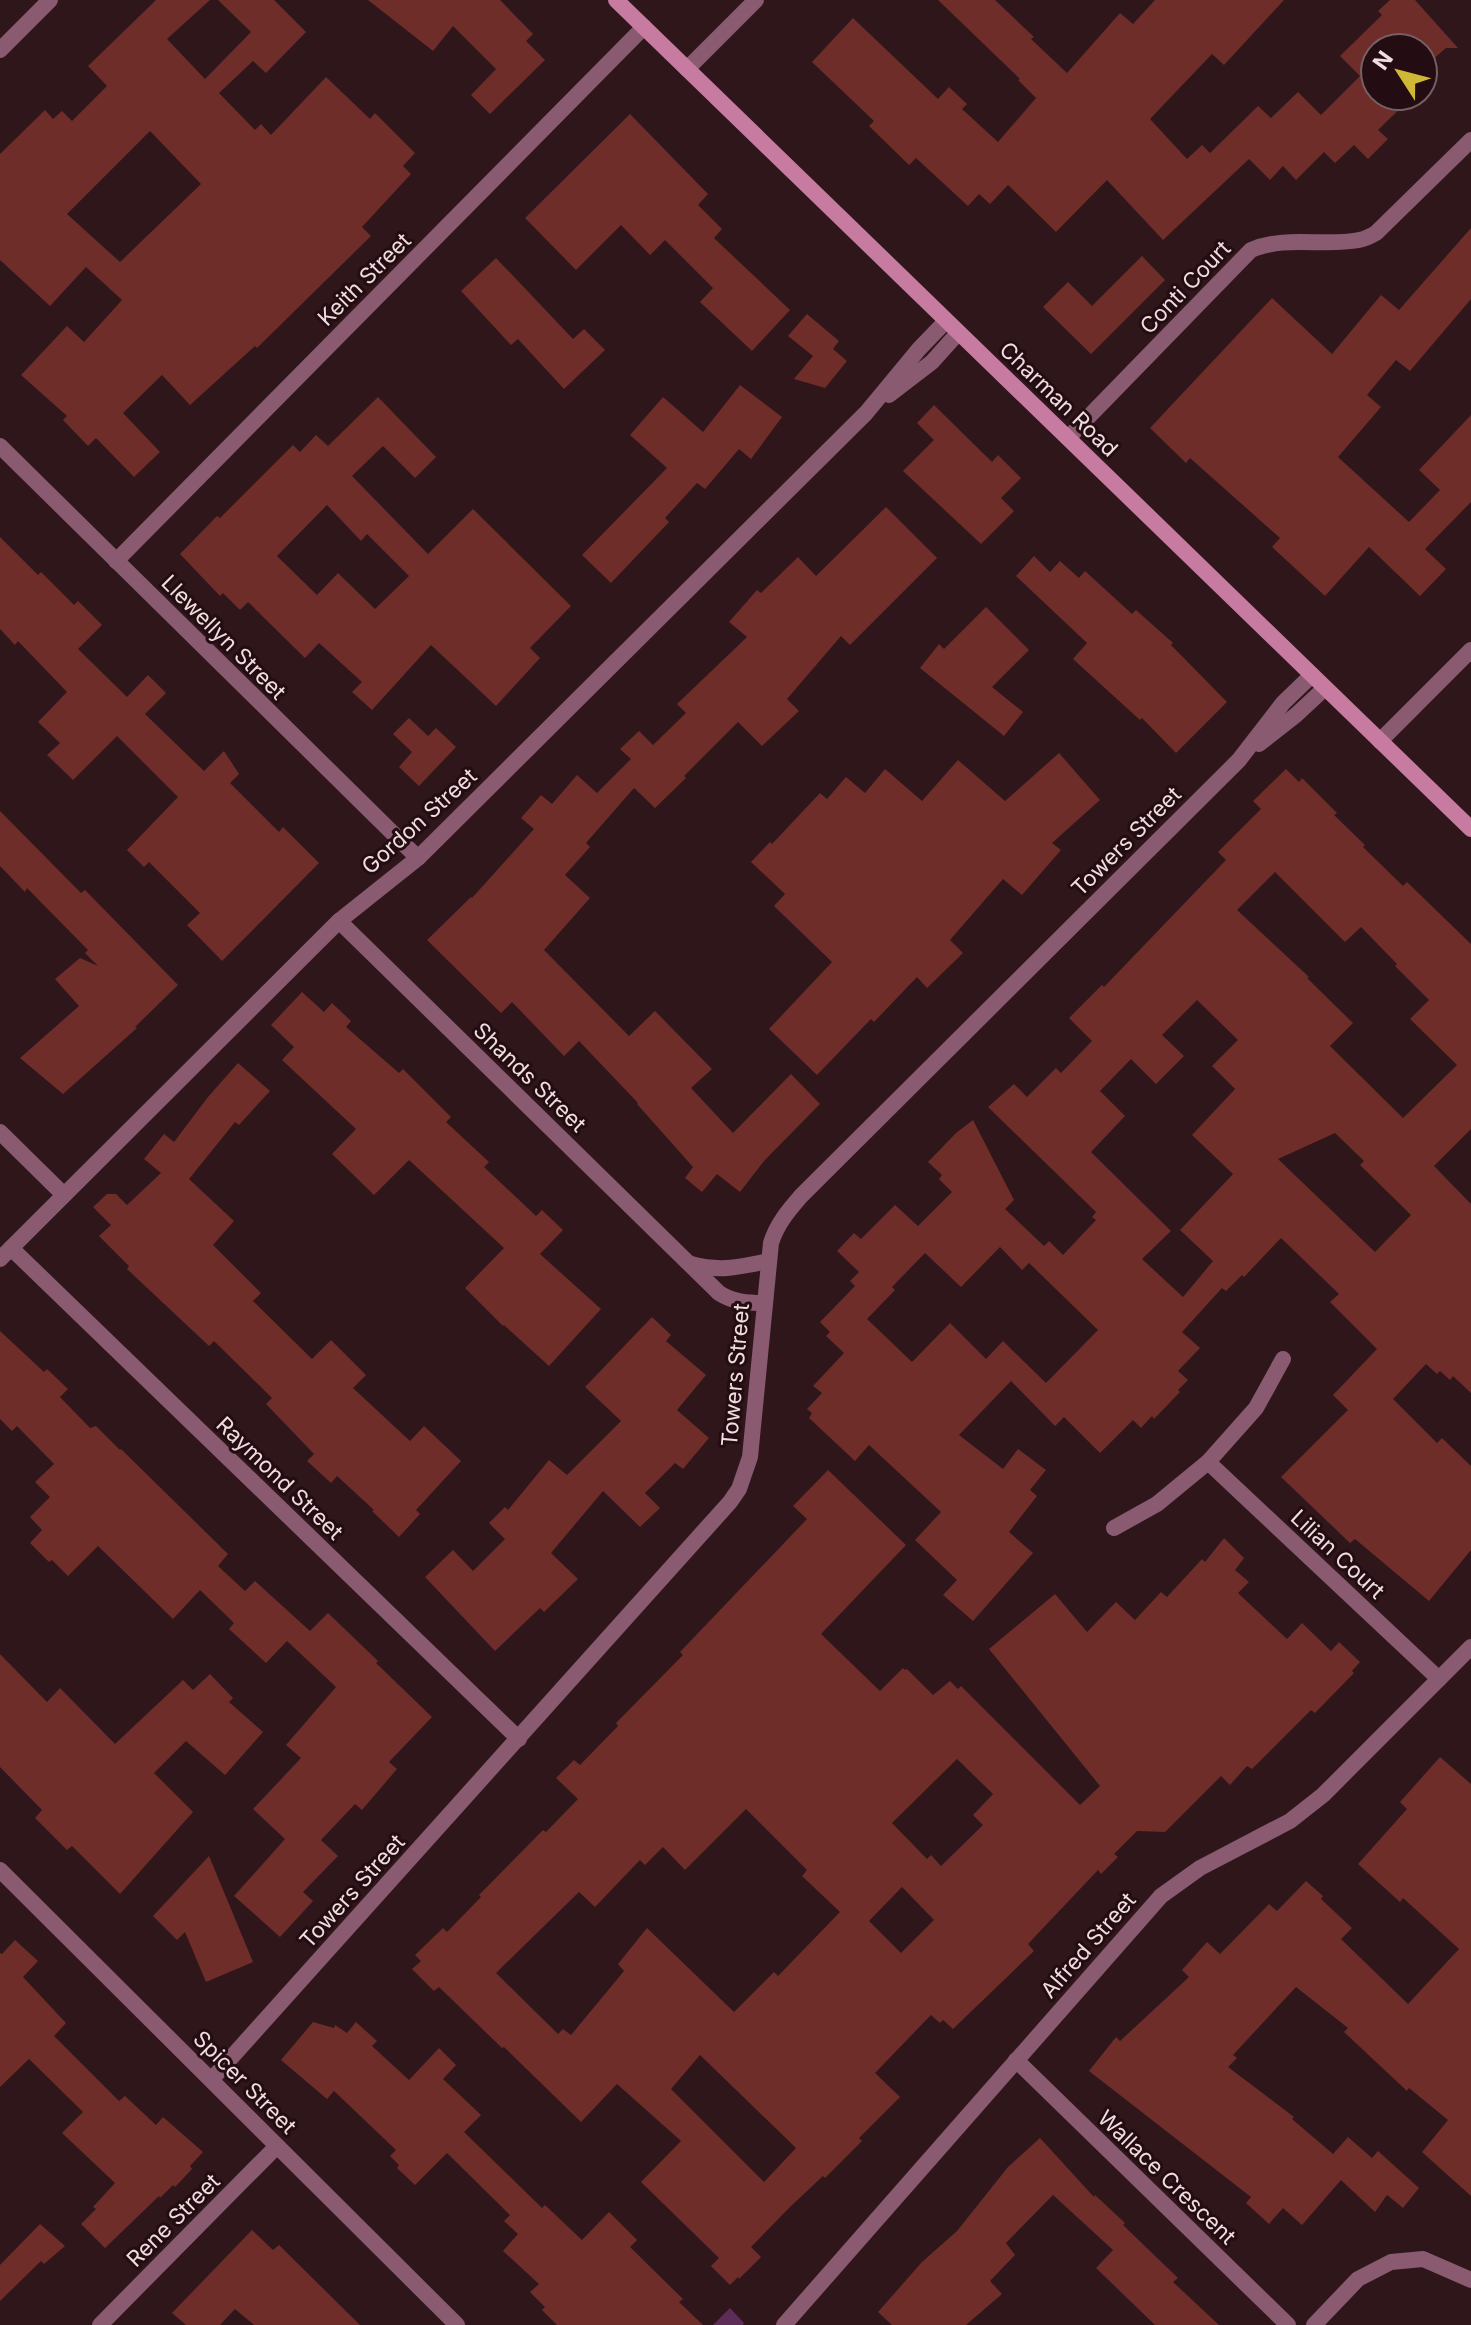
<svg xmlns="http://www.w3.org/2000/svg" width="1471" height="2325" font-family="Inter,sans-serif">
	<rect width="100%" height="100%" fill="#2e161b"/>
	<polygon fill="#5d2c57" points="730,2308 744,2323 743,2325 713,2325"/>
	<g fill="#6e2d29" fill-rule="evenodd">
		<path d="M156,0H210L167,39L205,79L251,32L218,0H274L306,32L266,73L253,61L219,93L255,130L261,124L271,135L326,77L370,119L375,113L415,153L403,166L411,174L362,227L371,236L257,348L255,346L190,405L162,375L123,413L160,452L134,477L96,438L88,446L63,420L67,416L21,375L67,326L84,342L122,300L86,267L50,306L0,260V154L45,110L53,119L62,111L72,121L107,86L88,66ZM150,131L201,184L120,262L67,214Z"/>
		<polygon points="368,0 500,0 533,34 526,41 545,60 490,114 471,95 496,69 453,26 433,51"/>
		<polygon points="938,0 995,0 1034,37 1031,39 1067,73 1120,13 1133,24 1155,0 1284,0 1224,65 1212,54 1150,119 1187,159 1202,145 1210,153 1258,106 1271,118 1298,92 1321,115 1360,76 1340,56 1382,15 1378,11 1390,0 1415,0 1458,48 1446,48 1423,68 1423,48 1375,48 1375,96 1413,96 1378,130 1388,139 1368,159 1354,145 1335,163 1324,152 1296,180 1283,166 1270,180 1249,159 1163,240 1107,180 1056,232 1008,185 990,204 979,194 968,206 916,158 909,165 869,126 874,121 812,62 853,18 938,99 949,87 967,104 962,109 998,142 1036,98 1018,80 1020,79"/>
		<polygon points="630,114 708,194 698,205 722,229 714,238 790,310 752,351 700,302 713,288 665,240 650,255 621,225 576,270 525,218"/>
		<polygon points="1471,228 1471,299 1410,371 1396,360 1367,395 1381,407 1338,457 1409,522 1440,490 1419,470 1471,415 1471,502 1425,549 1446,569 1420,596 1369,547 1325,596 1272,547 1280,538 1190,458 1186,463 1150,428 1272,298 1332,354 1381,295 1399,310"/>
		<polygon points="1142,256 1165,280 1091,354 1043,307 1068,282 1092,306"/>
		<polygon points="496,258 573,339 584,329 605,350 564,389 518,339 511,345 461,291"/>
		<polygon points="807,314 839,341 833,349 847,361 825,388 794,379 813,356 788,336"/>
		<polygon points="740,385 782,417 751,459 739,449 705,489 697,483 665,518 669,522 611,583 582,555 667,468 630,435 663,397 703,432"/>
		<path d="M378,397L436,457L415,478L383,446L352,476L428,554L473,509L571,606L530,648L540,658L496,706L431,645L372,710L352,692L362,682L319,643L305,658L248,602L240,610L223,593L220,596L180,554L217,516L220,518L293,445L300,452L316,435L328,446ZM327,505L361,541L367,534L409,576L375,609L338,573L317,595L277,556Z"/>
		<polygon points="934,405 992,462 998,455 1021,478 1001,498 1014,511 981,544 903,471 934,440 917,423"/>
		<polygon points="886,507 937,558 850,645 841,636 787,699 799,711 762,746 738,722 684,776 686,778 655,808 634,788 586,843 590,847 565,875 590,898 544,950 629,1036 655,1011 712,1069 691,1088 733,1133 791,1074 820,1104 764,1161 740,1192 717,1174 702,1192 685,1178 693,1167 637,1104 638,1103 579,1041 564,1056 512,1002 501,1013 427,940 471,897 472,898 534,829 521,818 541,795 552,804 577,775 597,793 631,759 620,749 639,731 653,745 686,713 677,704 747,637 729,622 757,590 761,593 798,557 816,576"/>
		<polygon points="0,537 38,575 41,572 74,605 78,601 102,625 78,649 127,697 148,675 166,693 145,714 204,771 224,751 239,774 230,783 279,832 283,827 319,863 222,961 187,925 200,913 149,862 144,867 127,850 178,797 117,736 73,780 47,755 60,743 38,722 67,692 18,641 15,645 0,629"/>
		<polygon points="1034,556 1050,572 1060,561 1079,578 1085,571 1132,614 1136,610 1173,643 1171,645 1227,702 1176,753 1142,718 1140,720 1073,659 1087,643 1016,576"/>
		<polygon points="986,607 1029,650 992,687 1023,712 1004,736 920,668 939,644 944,649"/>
		<polygon points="409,718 428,736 436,728 456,747 419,786 399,767 412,752 393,734"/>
		<polygon points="1059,753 1100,800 1052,843 1061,850 1022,895 1003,879 950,940 963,953 927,988 917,977 874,1022 871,1019 817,1075 769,1029 832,962 774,906 785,894 751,862 770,842 772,844 820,793 827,799 846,777 865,793 885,769 922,801 958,760 1005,801"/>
		<path d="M1286,769L1299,782L1302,778L1337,813L1334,815L1365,845L1363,847L1403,886L1407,882L1471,944V1129L1434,1166L1471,1204V1393L1453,1376L1450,1380L1440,1371L1437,1374L1426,1364L1393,1399L1437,1443L1442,1438L1471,1466V1550L1429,1601L1355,1539L1350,1543L1281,1477L1348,1410L1333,1395L1377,1349L1330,1302L1339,1294L1281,1238L1244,1277L1242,1275L1226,1291L1222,1288L1182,1332L1200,1348L1178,1371L1188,1380L1178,1390L1180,1392L1154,1419L1152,1416L1141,1428L1133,1420L1100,1453L1064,1417L1055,1426L1011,1381L959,1435L1003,1469L1018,1449L1046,1470L1030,1490L1037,1496L1009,1532L1033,1553L973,1621L943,1595L957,1580L915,1540L941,1512L869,1445L855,1461L809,1418L812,1413L807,1409L822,1393L813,1386L844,1353L826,1336L830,1332L820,1322L855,1286L850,1281L859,1272L837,1251L854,1233L861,1239L895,1205L918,1226L952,1192L939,1179L942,1175L928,1162L956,1133L973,1120L1014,1200L1005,1209L1044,1246L1049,1241L1063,1255L1096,1220L1092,1217L1096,1212L988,1107L1014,1084L1027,1097L1056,1068L1061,1073L1092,1041L1069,1018L1102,985L1104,987L1226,860L1218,852L1261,809L1253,801ZM1275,872L1345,942L1361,927L1397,964L1395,966L1429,1000L1410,1019L1457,1065L1403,1118L1330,1046L1353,1023L1307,978L1309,977L1237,910ZM1197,1000L1238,1040L1212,1066L1235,1089L1192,1135L1233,1174L1180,1230L1213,1261L1183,1297L1142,1259L1171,1231L1091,1152L1125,1116L1100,1091L1131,1059L1156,1084L1184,1056L1162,1035ZM1335,1133L1364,1161L1360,1165L1411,1215L1375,1252L1278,1159ZM1000,1247L1022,1270L1029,1263L1098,1330L1046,1383L1003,1341L986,1359L950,1323L912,1362L867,1319L895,1290L892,1287L925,1253L961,1287Z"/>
		<polygon points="0,811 81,893 85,890 178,985 135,1027 137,1028 63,1094 20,1058 79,1006 55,979 80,958 98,966 85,953 88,950 27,888 25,892 0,866"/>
		<polygon points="302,992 324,1012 332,1003 351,1021 346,1027 399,1073 403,1069 451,1117 446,1122 489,1162 484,1167 536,1216 542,1210 563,1230 540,1254 601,1309 549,1366 504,1325 503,1326 465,1288 504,1248 409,1160 374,1195 332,1154 356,1129 282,1060 294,1047 271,1025"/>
		<polygon points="238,1063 270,1091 239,1125 235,1122 189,1179 234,1221 213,1245 261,1293 253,1301 312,1359 331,1340 366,1375 353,1388 410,1441 424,1426 461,1461 416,1510 420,1514 399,1537 372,1511 374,1510 337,1476 331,1483 307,1461 314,1454 266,1404 272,1398 214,1341 209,1346 127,1269 129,1266 99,1236 111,1225 93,1207 107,1194 116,1194 127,1205 161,1173 144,1159 164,1134 174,1142 208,1097"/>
		<polygon points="652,1317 671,1335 666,1341 706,1375 677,1410 709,1438 683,1469 675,1463 645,1493 660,1508 640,1527 603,1491 551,1553 578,1579 544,1612 540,1608 495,1651 425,1577 453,1550 473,1571 505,1539 489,1523 505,1507 508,1510 549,1460 567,1475 621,1421 585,1387"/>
		<polygon points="0,1331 44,1372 47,1369 68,1389 60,1397 90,1428 96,1426 120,1450 121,1449 228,1554 218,1566 245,1591 255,1581 310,1631 328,1613 378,1661 376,1663 432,1717 389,1762 397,1769 362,1810 355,1804 321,1840 338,1856 303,1892 313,1901 280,1937 234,1896 285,1839 253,1809 301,1758 286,1745 336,1687 287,1641 266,1663 229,1629 234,1623 200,1590 173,1619 98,1546 68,1576 52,1560 49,1562 30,1543 42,1530 30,1517 50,1497 35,1482 54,1464 17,1426 12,1431 0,1419"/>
		<path d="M828,1470L906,1545L821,1634L880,1691L903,1668L905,1670L907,1669L933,1695L950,1681L958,1689L961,1686L1080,1805L1100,1786L989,1649L1055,1594L1087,1632L1116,1602L1135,1620L1161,1592L1167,1597L1202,1559L1205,1562L1224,1538L1244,1558L1235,1570L1249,1582L1238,1593L1287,1639L1302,1623L1331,1651L1339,1642L1360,1662L1352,1671L1354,1673L1315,1713L1311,1710L1252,1769L1247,1766L1230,1785L1221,1776L1165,1832L1137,1831L1114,1854L1118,1857L1101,1874L1098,1870L1028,1944L1034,1951L953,2029L943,2020L940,2023L931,2015L875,2073L900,2097L859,2138L862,2141L825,2178L823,2176L789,2208L751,2247L761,2257L739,2279L738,2277L730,2285L711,2266L719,2258L641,2182L681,2141L617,2084L581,2122L504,2047L502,2048L439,1987L434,1991L412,1969L421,1961L415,1955L443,1928L447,1932L481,1897L479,1895L543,1830L546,1832L578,1799L556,1778L574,1760L580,1765L618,1726L616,1723L683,1655L680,1652L807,1519L793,1506ZM957,1759L993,1794L973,1815L983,1825L941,1866L931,1855L927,1859L892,1823ZM746,1809L807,1870L802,1876L840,1912L778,1976L774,1972L734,2012L647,1928L618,1964L624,1971L571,2035L563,2029L558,2034L496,1973L579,1892L595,1907L640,1860L645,1865L663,1847L685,1870ZM902,1887L934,1920L901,1953L869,1921ZM700,2055L796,2148L764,2182L671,2089Z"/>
		<polygon points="0,1654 47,1702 60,1688 115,1744 183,1680 193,1690 210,1674 233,1698 229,1702 263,1732 225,1775 186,1741 154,1773 193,1812 120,1894 72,1846 67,1850 35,1818 42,1810 0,1767"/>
		<polygon points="1440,1757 1471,1784 1471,2196 1422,2152 1448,2120 1409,2088 1407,2091 1344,2032 1348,2028 1296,1987 1233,2055 1237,2058 1228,2067 1294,2117 1292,2119 1333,2154 1348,2137 1372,2158 1378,2151 1419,2188 1403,2208 1387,2195 1375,2212 1341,2180 1302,2225 1283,2208 1269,2224 1246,2203 1251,2197 1089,2071 1116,2037 1120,2041 1189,1977 1182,1970 1207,1942 1220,1954 1269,1904 1277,1911 1306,1881 1323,1896 1321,1899 1352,1928 1341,1939 1408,2004 1459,1949 1403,1898 1400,1902 1358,1864 1407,1809 1400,1802"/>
		<polygon points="209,1856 253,1962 206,1982 185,1932 177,1940 153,1916"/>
		<polygon points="15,1940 38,1961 23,1977 66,2023 54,2036 119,2101 125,2096 156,2125 163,2117 203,2152 190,2166 192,2169 175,2187 173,2185 160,2198 159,2196 105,2248 81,2224 96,2209 93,2207 115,2183 62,2133 83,2112 29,2059 0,2087 0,1953 2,1954"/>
		<polygon points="313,2022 334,2028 335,2025 347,2033 356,2022 377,2041 372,2046 409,2080 439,2048 456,2065 443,2079 481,2115 464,2132 542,2208 545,2205 582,2240 609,2212 637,2240 630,2247 683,2299 679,2302 703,2325 557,2325 542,2310 545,2307 530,2292 539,2284 503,2251 518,2234 504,2221 510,2215 447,2153 415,2185 397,2168 399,2165 390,2156 396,2150 334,2091 327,2099 281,2060"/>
		<polygon points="1040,2138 1094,2197 1095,2195 1125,2223 1123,2225 1178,2278 1173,2282 1219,2325 1155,2325 1096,2268 1113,2250 1053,2195 1006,2243 1015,2255 990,2281 1002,2294 966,2325 892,2325 878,2312 922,2262 957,2231 1008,2167"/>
		<polygon points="40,2224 65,2246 44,2264 41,2261 0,2301 0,2265"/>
		<polygon points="252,2230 273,2250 279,2245 360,2325 254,2325 235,2309 220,2325 186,2325 172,2313"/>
	</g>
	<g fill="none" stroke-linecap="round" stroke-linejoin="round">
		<g stroke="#895a70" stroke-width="16">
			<polyline points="889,395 932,362 958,333"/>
			<path d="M1068,438L1251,250C1286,235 1323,247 1359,240C1364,239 1371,236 1376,233L1471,140"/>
			<polyline points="0,446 418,858"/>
			<polyline points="116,561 644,27"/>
			<polyline points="1380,741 1471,650"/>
			<polyline points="1259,744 1296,715 1325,688"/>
			<path d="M339,921L719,1293C733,1302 747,1303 764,1303"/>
			<polyline points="0,1132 64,1195"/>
			<polyline points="11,1248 519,1739"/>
			<polyline points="0,1259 339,921 418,858 866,413 919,349 946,321"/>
			<path d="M691,1264C721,1272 739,1267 769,1261"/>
			<polyline points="1208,1462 1439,1679"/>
			<polyline points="1114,1528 1157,1504 1208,1462 1256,1408 1283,1359"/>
			<polyline points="0,1870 457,2325"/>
			<polyline points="1016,2060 1288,2325"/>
			<path d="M212,2079L730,1502L739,1489L750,1457L771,1243C777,1224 788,1211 801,1196L1239,760L1283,703L1312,675"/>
			<polyline points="100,2325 277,2146"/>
			<polyline points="784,2325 1161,1896 1200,1868 1290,1821 1323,1795 1471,1647"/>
			<polyline points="1314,2325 1358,2279 1391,2262 1423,2259 1471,2280"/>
		</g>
		<g stroke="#895a70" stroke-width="16">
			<polyline points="0,50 50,0"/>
			<polyline points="687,69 756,0"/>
		</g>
		<polyline stroke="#c77ba0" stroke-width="16" points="616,0 1471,829"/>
	</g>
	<g text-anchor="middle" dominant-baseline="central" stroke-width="6" stroke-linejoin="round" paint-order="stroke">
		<g font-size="22" fill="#efdddf" stroke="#240d12">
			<text transform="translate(364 279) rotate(-45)">Keith Street</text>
			<text transform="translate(1185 287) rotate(-46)">Conti Court</text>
			<text transform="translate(1059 399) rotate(44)">Charman Road</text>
			<text transform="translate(224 637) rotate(45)">Llewellyn Street</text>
			<text transform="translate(419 821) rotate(-42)">Gordon Street</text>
			<text transform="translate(1126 841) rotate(-45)">Towers Street</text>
			<text transform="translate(530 1077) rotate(44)">Shands Street</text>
			<text transform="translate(735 1375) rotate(-85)">Towers Street</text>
			<text transform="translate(280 1478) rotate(44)">Raymond Street</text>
			<text transform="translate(1338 1554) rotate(43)">Lilian Court</text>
			<text transform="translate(352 1891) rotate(-48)">Towers Street</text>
			<text transform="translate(1088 1945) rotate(-49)">Alfred Street</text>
			<text transform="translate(245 2082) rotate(45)">Spicer Street</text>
			<text transform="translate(1167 2177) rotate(44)">Wallace Crescent</text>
			<text transform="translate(173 2220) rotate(-45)">Rene Street</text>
		</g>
	</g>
	<g transform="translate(1399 72) rotate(306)"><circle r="38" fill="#240d12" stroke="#756064" stroke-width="2"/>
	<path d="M0-6L14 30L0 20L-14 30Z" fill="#d0b837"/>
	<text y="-12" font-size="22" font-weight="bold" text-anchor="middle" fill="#efdddf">N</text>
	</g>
</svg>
